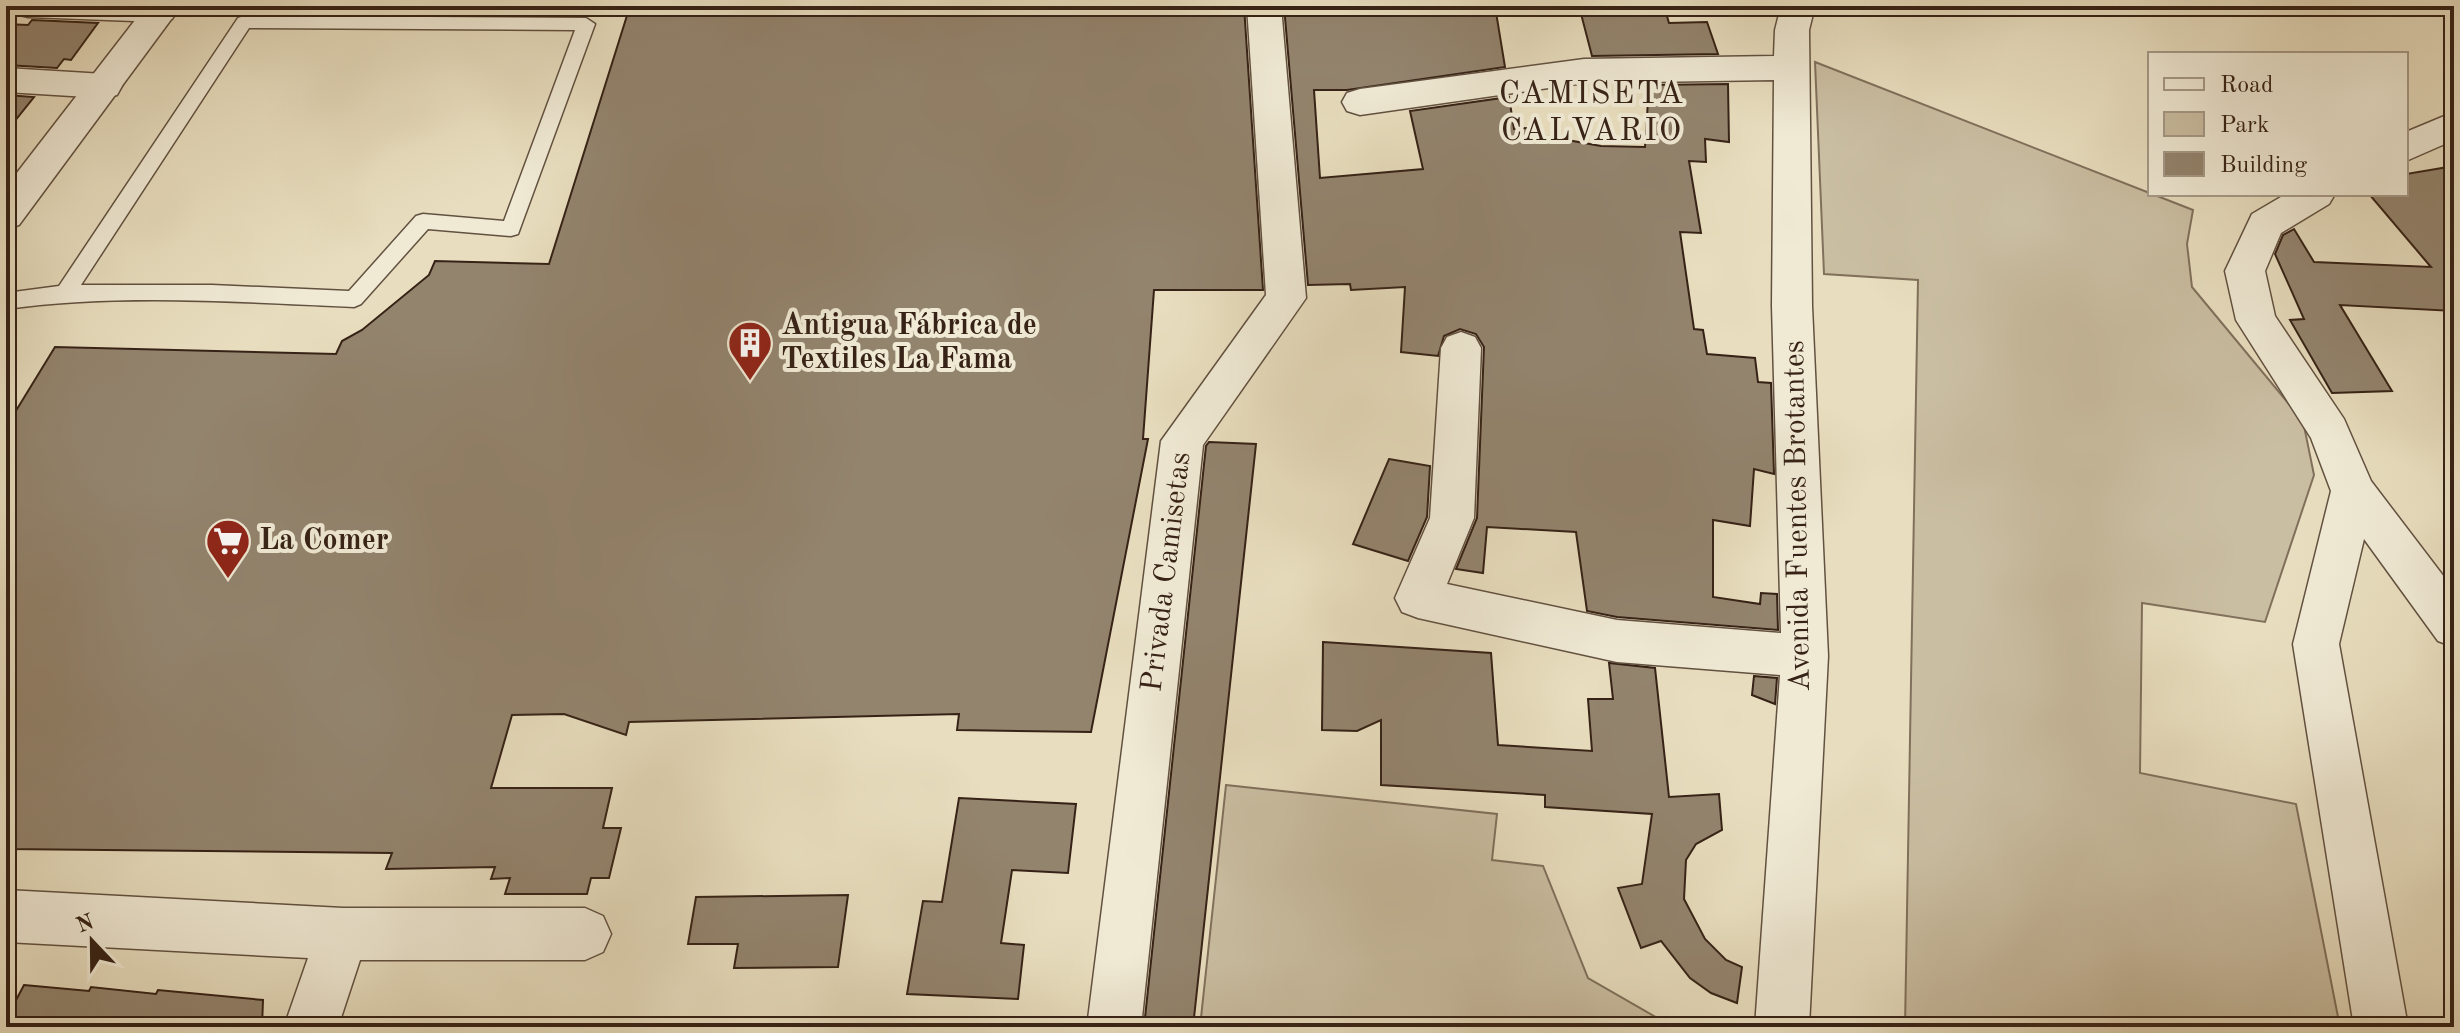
<svg xmlns="http://www.w3.org/2000/svg" width="2460" height="1033" font-family="'Old Standard TT',serif">
	<rect width="100%" height="100%" fill="#e8debf"/>
	<filter id="stains"><feTurbulence type="fractalNoise" baseFrequency=".0025" numOctaves="4"/><feColorMatrix values="0 0 0 0 .2 0 0 0 0 .09 0 0 0 0 .02 0 0 0 .5 -.17"/></filter>
	<radialGradient id="worn" r=".72"><stop offset=".6" stop-color="#630" stop-opacity="0"/><stop offset="1" stop-color="#630" stop-opacity=".3"/></radialGradient>
	<g fill="#cabea2" stroke="#80705c" stroke-width="2">
		<polygon points="1815,62 2193,210 2187,244 2192,287 2303,421 2314,475 2265,622 2142,603 2140,773 2296,804 2340,1027 1905,1027 1918,280 1824,274"/>
		<polygon points="1226,785 1497,814 1492,860 1543,866 1588,978 1673,1027 1200,1027"/>
	</g>
	<g fill="#93846e" stroke="#362216" stroke-width="2">
		<polygon points="630,6 1244,6 1263,290 1154,290 1143,439 1148,439 1091,732 957,730 959,714 629,722 626,735 564,714 512,715 491,788 612,788 603,828 621,828 609,878 591,878 587,894 505,894 510,878 491,879 495,867 386,869 392,853 6,849 6,427 55,347 336,354 342,341 362,330 429,275 435,261 549,264"/>
		<polygon points="1284,6 1495,6 1505,67 1347,90 1314,90 1320,178 1423,169 1410,111 1509,97 1514,129 1541,127 1545,136 1601,146 1645,147 1649,85 1728,84 1729,142 1705,139 1706,162 1689,161 1701,233 1680,232 1694,329 1703,330 1707,354 1755,358 1758,382 1771,383 1774,474 1754,469 1750,526 1713,520 1713,597 1760,604 1761,593 1777,594 1778,630 1617,617 1587,611 1576,532 1487,527 1483,573 1456,569 1477,518 1484,347 1476,334 1460,329 1444,336 1438,356 1401,352 1405,287 1351,290 1350,284 1308,285"/>
		<polygon points="1579,6 1664,6 1669,23 1707,22 1718,54 1592,56"/>
		<polygon points="32,20 98,23 71,60 64,59 57,68 6,65 6,24 28,25"/>
		<polygon points="6,95 34,97 6,132"/>
		<polygon points="2454,166 2454,311 2340,305 2392,391 2332,393 2290,320 2304,319 2275,254 2283,235 2294,229 2314,262 2431,267 2369,194 2406,194 2406,174"/>
		<polygon points="1209,442 1256,444 1193,1027 1144,1027 1206,446"/>
		<polygon points="1389,459 1430,466 1427,517 1408,561 1353,544"/>
		<polygon points="1323,642 1491,653 1498,745 1592,751 1588,699 1613,699 1609,663 1655,668 1669,797 1719,794 1722,830 1696,844 1686,860 1684,899 1705,939 1726,960 1742,967 1737,1003 1711,993 1690,978 1661,941 1641,948 1618,888 1642,884 1652,814 1545,807 1545,795 1381,785 1381,720 1357,731 1322,730"/>
		<polygon points="1754,676 1777,678 1775,704 1752,695"/>
		<polygon points="959,798 1076,804 1068,873 1012,870 1001,943 1024,945 1018,999 907,994 923,901 942,902"/>
		<polygon points="848,895 838,967 734,968 738,944 688,944 696,897"/>
		<polygon points="24,985 89,991 91,987 156,994 158,990 263,1000 262,1027 6,1027 6,1019"/>
	</g>
	<g fill="none" stroke-linecap="round" stroke-linejoin="round">
		<g stroke="#625140" stroke-width="3">
			<path id="service" d="M244,16L586,18L595,24L518,234L511,236L428,229L361,304L354,307C238,302 121,293 6,309V293L59,286L238,18ZM249,28L575,30L504,221L423,214L416,216L349,291L212,285H81Z"/>
		</g>
		<g stroke="#625140" stroke-width="3">
			<g id="minor">
				<polygon points="11,6 174,6 177,11 172,19 160,22 28,17 16,14"/>
				<polygon points="1247,6 1281,6 1306,298 1203,445 1141,1027 1087,1027 1161,441 1266,295"/>
				<polygon points="1781,6 1815,6 1809,30 1812,306 1828,656 1809,1027 1755,1027 1780,675 1617,662 1418,618 1402,612 1395,598 1430,518 1441,348 1447,337 1461,332 1475,337 1481,348 1474,518 1447,584 1617,620 1781,633 1772,306 1774,80 1584,83 1360,115 1347,111 1342,102 1347,93 1360,89 1584,59 1774,56 1775,30"/>
				<polygon points="6,68 104,74 117,77 122,86 117,95 104,98 6,92"/>
				<polygon points="2454,112 2454,140 2406,161 2406,132"/>
				<polygon points="2286,194 2335,194 2329,204 2281,233 2265,271 2275,316 2344,419 2371,481 2454,590 2454,647 2438,641 2364,539 2339,644 2408,1027 2354,1027 2293,644 2331,491 2311,438 2236,320 2225,271 2252,214"/>
				<polygon points="6,890 343,908 585,908 603,916 611,934 603,952 585,960 360,960 338,1027 284,1027 308,958 6,942"/>
			</g>
		</g>
		<g stroke="#625140" stroke-width="3">
			<polygon id="tertiary" points="146,6 181,6 19,225 6,229 6,187"/>
		</g>
		<use href="#service" fill="#f0ead5" fill-rule="evenodd"/>
		<use href="#minor" fill="#f0ead5" fill-rule="evenodd"/>
		<use href="#tertiary" fill="#f0ead5" fill-rule="evenodd"/>
	</g>
	<defs>
		<g id="building-pin" transform="scale(2.3)"><path d="M0 17L-7.5 6A9.5 9.5 0 1 1 7.5 6Z" fill="#8f2418" stroke="#f0ead5"/><path d="M-4-6H4V6H1V3H-1V6H-4ZM-2.5-4.3h1.7v1.8h-1.7ZM.8-4.3h1.7v1.8H.8ZM-2.5-1h1.7V.8h-1.7ZM.8-1h1.7V.8H.8Z" fill="#fff"/></g>
		<g id="supermarket-pin" transform="scale(2.3)"><path d="M0 17L-7.5 6A9.5 9.5 0 1 1 7.5 6Z" fill="#8f2418" stroke="#f0ead5"/><path d="M-6-5.5h2.5l.6 2H6L4.5 2H-2.5L-4.4-4H-6ZM-1.5 3.2a1.3 1.3 0 1 0 .1 0ZM3 3.2a1.3 1.3 0 1 0 .1 0Z" fill="#fff"/></g>
	</defs>
	<g fill-rule="evenodd">
		<use href="#building-pin" x="750" y="343"/>
		<use href="#supermarket-pin" x="228" y="541"/>
	</g>
	<g text-anchor="middle" dominant-baseline="central" stroke-width="8" stroke-linejoin="round" paint-order="stroke">
		<g font-size="30" font-weight="bold" fill="#362216" stroke="#f0ead5" text-anchor="start">
			<text x="781" y="326">Antigua Fábrica de<tspan x="781" dy="34">Textiles La Fama</tspan></text>
			<text x="259" y="541">La Comer</text>
		</g>
		<g font-size="30" fill="#362216" stroke="#f0ead5">
			<text transform="translate(1798 516) rotate(-91)">Avenida Fuentes Brotantes</text>
			<text transform="translate(1167 572) rotate(-83)">Privada Camisetas</text>
		</g>
		<g font-size="32" letter-spacing="2" fill="#362216" stroke="#f0ead5">
			<text x="1592" y="95">CAMISETA<tspan x="1592" dy="37">CALVARIO</tspan></text>
		</g>
	</g>
	<rect width="2460" height="1033" fill="none" stroke="#e8debf" stroke-width="32"/>
	<rect x="8" y="8" width="2444" height="1017" fill="none" stroke="#362216" stroke-width="4"/>
	<rect x="16" y="16" width="2428" height="1001" fill="none" stroke="#362216" stroke-width="2"/>
	<rect x="2148" y="52" width="260" height="144" fill="#f0ead5" stroke="#a69a89" stroke-width="2"/>
	<rect x="2164" y="78" width="40" height="12" fill="#f0ead5" stroke="#a69a89" stroke-width="2"/>
	<text x="2220" y="92" font-size="24" fill="#362216">Road</text>
	<rect x="2164" y="112" width="40" height="24" fill="#cabea2" stroke="#a69a89" stroke-width="2"/>
	<text x="2220" y="132" font-size="24" fill="#362216">Park</text>
	<rect x="2164" y="152" width="40" height="24" fill="#93846e" stroke="#a69a89" stroke-width="2"/>
	<text x="2220" y="172" font-size="24" fill="#362216">Building</text>
	<g transform="translate(92 941) rotate(338)" stroke="#f0ead5" stroke-width="6" paint-order="stroke">
	<path d="M0-6L14 30L0 20L-14 30Z" fill="#362216"/>
	<text y="-12" font-size="22" font-weight="bold" text-anchor="middle" fill="#362216">N</text>
	</g>
	<rect width="100%" height="100%" filter="url(#stains)"/>
	<rect width="100%" height="100%" fill="url(#worn)"/>
</svg>
